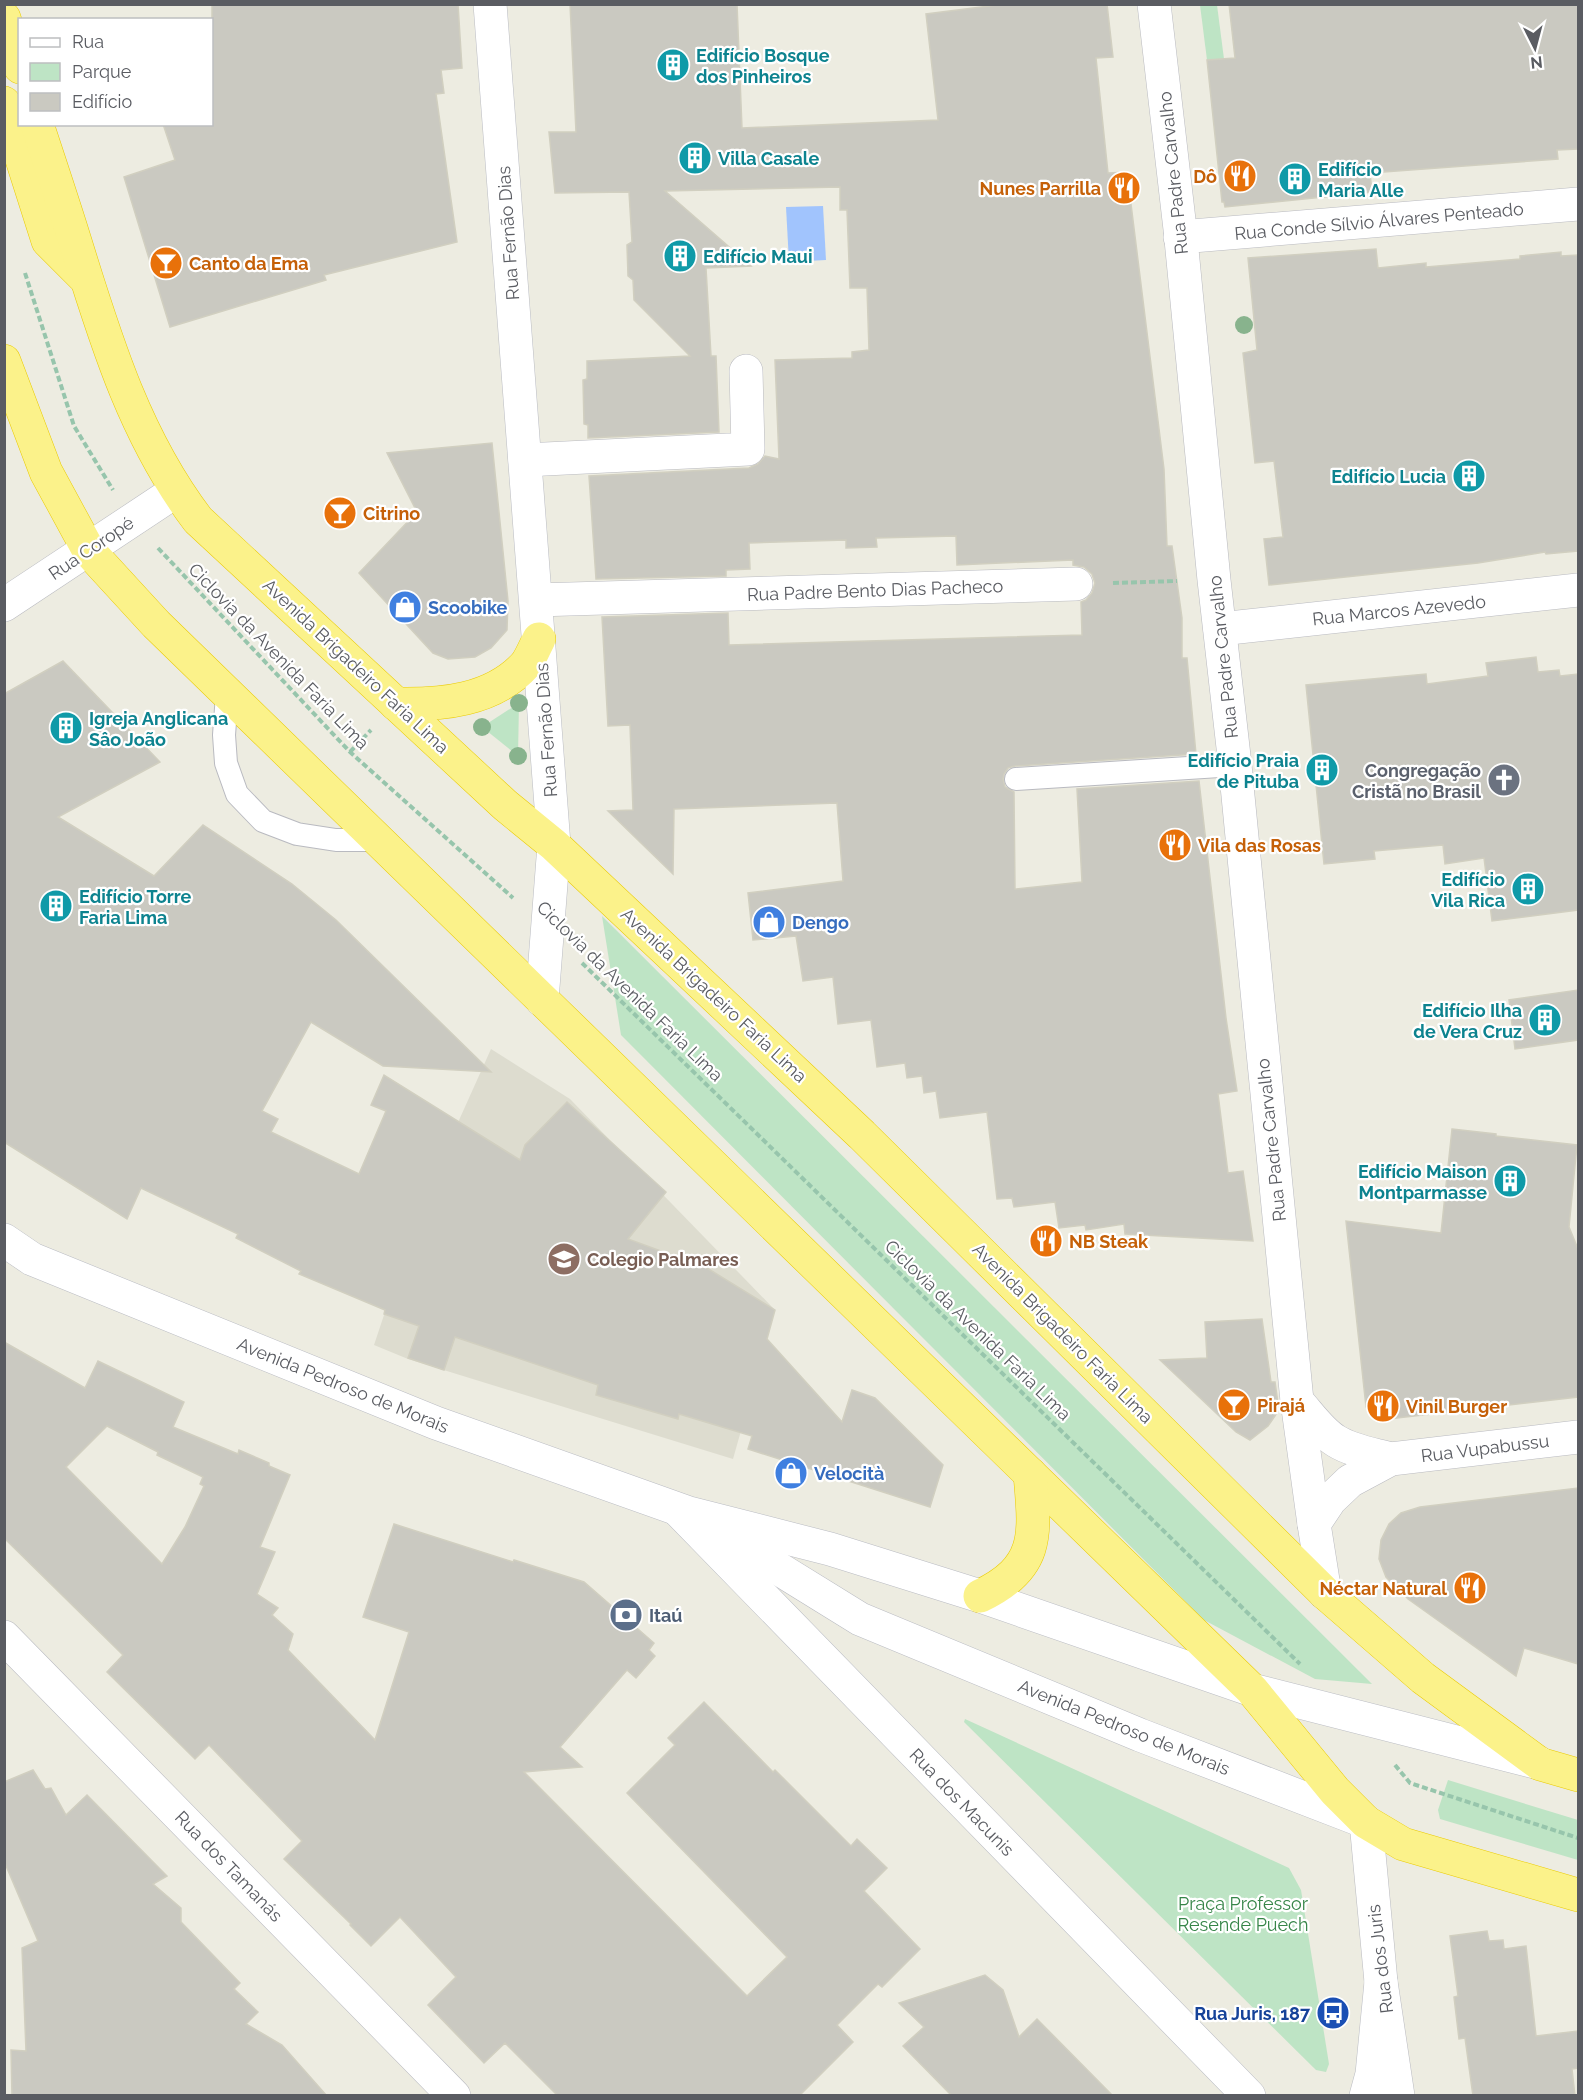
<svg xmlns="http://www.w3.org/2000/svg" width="1583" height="2100" font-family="Raleway,sans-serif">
	<rect width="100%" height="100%" fill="#edece1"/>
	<polygon fill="#dddccf" points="491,1049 570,1099 775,1310 733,1459 408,1359 374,1345 420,1207"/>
	<g fill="#bee4c5">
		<polygon points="1200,5 1217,5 1224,59 1207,60"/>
		<polygon points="519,703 518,756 482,727"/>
		<polygon points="602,916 1372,1684 1315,1679 1204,1620 621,1035"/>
		<polygon points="965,1719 1289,1868 1301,1890 1329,2064 1326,2072 1316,2070 964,1722"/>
		<polygon points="1448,1780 1578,1820 1578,1860 1440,1819 1438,1810"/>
	</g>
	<polygon fill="#a1c4fd" points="823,206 826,260 789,262 786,207"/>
	<g fill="#cac9c1" stroke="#d1cfc0" stroke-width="1.5" fill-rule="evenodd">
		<polygon points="212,4 458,4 462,68 441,70 444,93 436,94 457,242 324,275 326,280 170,327 124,177 175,160 163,124 212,124"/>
		<polygon points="570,4 737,4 742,128 938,120 926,14 1005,4 1107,4 1113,57 1096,58 1108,173 1127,172 1164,469 1167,546 1172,546 1182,618 1182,658 1187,658 1196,754 1015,766 1008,768 1004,774 1003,779 1005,787 1014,792 1015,889 1082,882 1077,789 1199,781 1226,1018 1237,1091 1218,1094 1228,1173 1243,1171 1253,1241 1125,1234 1124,1224 1086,1230 1085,1225 1059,1228 1055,1202 1014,1207 1012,1198 997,1199 987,1112 940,1118 936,1091 924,1093 922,1076 907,1078 905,1063 877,1067 871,1020 838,1024 833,977 803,981 796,936 753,940 748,893 843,881 837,803 674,809 673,874 608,811 633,810 630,725 608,726 602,617 728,613 729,645 1082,635 1081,602 1086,600 1092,593 1095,583 1092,574 1084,567 1073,565 1073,560 957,565 956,536 876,538 877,547 846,548 846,540 749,543 750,569 726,570 726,576 596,579 589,476 749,468 758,464 765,456 779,459 775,360 852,358 852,352 869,350 867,288 850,288 847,210 840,210 840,187 665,191 751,266 706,268 711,356 716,356 719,432 588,438 588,425 584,424 583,380 587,379 587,361 690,356 634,300 633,280 628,276 627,245 632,242 629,192 555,193 549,132 576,132"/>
		<polygon points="1229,4 1578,4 1578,149 1557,150 1558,159 1370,173 1372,192 1225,207 1224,202 1222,202 1207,60 1235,58"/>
		<polygon points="1376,249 1378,268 1426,263 1426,267 1520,259 1520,256 1561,252 1561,256 1578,255 1578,551 1546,554 1545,552 1478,563 1269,585 1264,539 1283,537 1274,461 1255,463 1243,353 1257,350 1248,258"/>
		<polygon points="492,443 508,601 507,630 491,648 475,657 448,659 433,653 359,573 417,512 387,453"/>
		<polygon points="1536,657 1538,672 1559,670 1560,676 1578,674 1578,910 1492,921 1484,858 1445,864 1443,845 1374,851 1375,859 1324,864 1306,685 1426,674 1427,684 1488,676 1486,663"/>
		<polygon points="63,661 160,762 58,817 154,876 203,825 292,884 336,920 491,1072 383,1066 311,1022 262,1111 278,1119 271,1132 359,1174 386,1111 371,1105 384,1075 520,1160 525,1145 567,1102 666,1192 628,1239 707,1268 775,1310 767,1339 842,1422 852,1390 875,1398 943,1465 930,1507 748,1449 752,1436 679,1414 678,1419 596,1395 598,1385 455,1337 444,1370 408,1358 419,1326 384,1314 385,1310 299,1274 301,1271 236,1238 238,1234 141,1188 127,1219 4,1142 4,694"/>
		<polygon points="1578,990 1578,1040 1515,1049 1509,1000"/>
		<polygon points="1452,1129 1496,1134 1496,1136 1577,1145 1569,1227 1578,1249 1578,1397 1380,1420 1366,1407 1346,1221 1441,1233"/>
		<polygon points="1262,1319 1271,1382 1275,1382 1279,1410 1268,1426 1250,1440 1236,1432 1160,1360 1207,1358 1205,1322"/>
		<path d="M4,1342L85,1388L98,1361L184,1402L173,1427L238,1454L239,1450L269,1463V1466L290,1475L260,1547L275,1552L257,1594L278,1608L272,1615L293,1634L288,1650L375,1740L409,1632L363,1617L394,1524L513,1562L514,1560L584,1582L654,1643L649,1650L655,1656L636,1678L627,1670L560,1747L582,1767L524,1772L747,1996L787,1957L627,1793L675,1745L668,1738L704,1702L773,1772L775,1770L851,1846L857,1839L887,1868L864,1891L920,1949L882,1987L878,1984L837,2025L853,2042L799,2096H558L505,2043L484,2063L428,2005L456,1977L400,1917L371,1946L350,1925L351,1924L284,1859L302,1841L209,1745L195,1759L107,1672L123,1655L4,1538ZM107,1426L158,1452L157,1455L203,1477L200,1484L204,1486L185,1527L162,1564L66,1467Z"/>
		<polygon points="1578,1488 1578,1664 1524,1648 1516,1676 1408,1599 1386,1577 1379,1559 1381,1540 1389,1524 1401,1513 1420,1507"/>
		<polygon points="33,1770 45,1789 51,1788 66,1815 87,1795 167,1876 153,1884 181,1908 181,1922 240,1983 234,1989 258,2012 246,2024 282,2045 327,2096 12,2096 11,2050 26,2051 22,1948 38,1941 4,1861 4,1782"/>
		<polygon points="1487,1931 1489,1941 1503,1940 1504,1949 1526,1946 1536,2036 1578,2031 1578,2068 1572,2069 1575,2096 1473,2096 1465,2038 1459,2039 1454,1997 1458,1996 1450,1936"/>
		<polygon points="985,1975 1003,1990 1019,2037 1037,2019 1113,2096 952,2096 903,2046 924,2027 899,2003"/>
	</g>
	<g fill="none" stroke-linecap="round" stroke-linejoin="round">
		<g stroke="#b9bac0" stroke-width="24">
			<g id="lane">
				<polyline points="227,695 224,735 226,763 237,794 263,821 297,834 336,840 376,840"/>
				<polyline points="1016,779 1235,765"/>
			</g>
		</g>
		<g stroke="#b9bac0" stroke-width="34">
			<g id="street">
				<polyline points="1154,4 1180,229 1214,580 1235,765 1297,1401 1314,1524"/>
				<polyline points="1180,237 1578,204"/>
				<polyline points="525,460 748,449 746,371"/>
				<polyline points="536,600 1076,584"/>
				<polyline points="4,605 176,491"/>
				<polyline points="1220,629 1578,590"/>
				<path d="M1297,1401C1309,1414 1321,1432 1336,1441C1352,1451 1373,1454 1391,1459"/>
				<polyline points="1325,1593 1314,1524 1330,1500 1350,1481 1391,1459 1578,1437"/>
				<polyline points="4,1637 454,2096"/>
				<polyline points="1366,1822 1381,1982 1398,2096"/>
			</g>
		</g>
		<g stroke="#babcc3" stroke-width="34">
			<g id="secondary">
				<polyline points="490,4 554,845 542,1000"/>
				<polyline points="4,1240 32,1259 436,1423 689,1513 830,1549 980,1596 1252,1690 1539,1763"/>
				<polyline points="678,1510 1249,2096"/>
				<polyline points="716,1530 860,1619 1140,1735 1366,1822"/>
				<polyline points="1366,2096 1372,2074 1381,1982"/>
			</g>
		</g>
		<g stroke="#eacb04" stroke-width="34">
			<g id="highway">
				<polyline points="4,18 20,67"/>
				<polyline points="4,103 48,241 83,276"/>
				<path d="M37,124C51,167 65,208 78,251C107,345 137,440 198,520L505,805L554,845L862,1135L1325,1593L1423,1678L1540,1764L1578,1775"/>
				<polyline points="4,361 46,472 89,551 156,624 1252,1690 1335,1791 1366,1822 1403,1844 1578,1895"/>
				<path d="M396,704C441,705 493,701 526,664C531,657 535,647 539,639"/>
				<path d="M980,1596C1041,1567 1035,1533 1030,1474"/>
			</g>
		</g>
		<g stroke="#97c5ac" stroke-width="4" stroke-dasharray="6 3" stroke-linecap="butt">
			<polyline points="25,273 74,426 113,490"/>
			<polyline points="158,548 350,752 513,898"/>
			<polyline points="1113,583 1177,581"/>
			<polyline points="350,752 371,730"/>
			<polyline points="582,963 1300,1664"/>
			<polyline points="1395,1765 1410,1783 1578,1838"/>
		</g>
		<use href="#lane" stroke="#fff" stroke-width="22"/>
		<use href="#street" stroke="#fff" stroke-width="33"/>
		<use href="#secondary" stroke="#fff" stroke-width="33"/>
		<use href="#highway" stroke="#fbf28a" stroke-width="33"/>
	</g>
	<g fill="#88b38d">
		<circle cx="1244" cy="325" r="9"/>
		<circle cx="519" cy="703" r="9"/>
		<circle cx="482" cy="727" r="9"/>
		<circle cx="518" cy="756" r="9"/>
	</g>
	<defs>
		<g id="building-disc" transform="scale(1.725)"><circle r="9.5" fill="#0f9aa8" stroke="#fff"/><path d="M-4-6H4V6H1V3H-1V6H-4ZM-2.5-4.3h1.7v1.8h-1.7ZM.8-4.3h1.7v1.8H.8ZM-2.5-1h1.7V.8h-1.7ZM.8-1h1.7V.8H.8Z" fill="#fff"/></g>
		<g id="restaurant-disc" transform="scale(1.725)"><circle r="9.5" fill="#e8710a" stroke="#fff"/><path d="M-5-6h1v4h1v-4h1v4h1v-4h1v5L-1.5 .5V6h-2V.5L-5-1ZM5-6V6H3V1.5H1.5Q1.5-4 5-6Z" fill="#fff"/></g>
		<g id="bar-disc" transform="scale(1.725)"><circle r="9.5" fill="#e8710a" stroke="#fff"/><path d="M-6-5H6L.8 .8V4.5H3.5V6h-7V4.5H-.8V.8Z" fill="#fff"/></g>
		<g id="shop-disc" transform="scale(1.725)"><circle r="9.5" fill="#3f7fe0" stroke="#fff"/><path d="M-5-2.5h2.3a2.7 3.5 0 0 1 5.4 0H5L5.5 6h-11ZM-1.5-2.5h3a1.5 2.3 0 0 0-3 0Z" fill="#fff"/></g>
		<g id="church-disc" transform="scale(1.725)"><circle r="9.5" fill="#6b7280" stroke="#fff"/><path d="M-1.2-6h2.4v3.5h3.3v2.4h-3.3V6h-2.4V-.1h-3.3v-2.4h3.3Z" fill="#fff"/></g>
		<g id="school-disc" transform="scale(1.725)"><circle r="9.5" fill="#8d6e63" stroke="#fff"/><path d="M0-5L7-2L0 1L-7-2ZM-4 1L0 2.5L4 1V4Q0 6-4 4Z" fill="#fff"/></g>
		<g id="bank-disc" transform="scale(1.725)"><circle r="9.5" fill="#5c6f8a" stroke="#fff"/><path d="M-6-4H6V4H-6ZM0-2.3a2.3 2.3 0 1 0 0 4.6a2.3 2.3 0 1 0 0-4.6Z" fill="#fff"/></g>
		<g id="bus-disc" transform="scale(1.725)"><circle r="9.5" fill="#1a4fb4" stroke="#fff"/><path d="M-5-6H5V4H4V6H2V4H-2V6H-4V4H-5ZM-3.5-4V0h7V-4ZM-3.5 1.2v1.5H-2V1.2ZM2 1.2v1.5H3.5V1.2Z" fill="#fff"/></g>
	</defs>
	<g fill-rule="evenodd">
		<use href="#building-disc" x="673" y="65"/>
		<use href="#building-disc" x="695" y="158"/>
		<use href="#restaurant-disc" x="1240" y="176"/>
		<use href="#building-disc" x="1295" y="179"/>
		<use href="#restaurant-disc" x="1124" y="188"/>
		<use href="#building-disc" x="680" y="256"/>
		<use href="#bar-disc" x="166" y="263"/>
		<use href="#building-disc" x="1469" y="476"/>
		<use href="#bar-disc" x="340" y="513"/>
		<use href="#shop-disc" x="405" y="607"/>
		<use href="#building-disc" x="66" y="728"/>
		<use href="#building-disc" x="1322" y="770"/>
		<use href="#church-disc" x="1504" y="780"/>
		<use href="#restaurant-disc" x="1175" y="845"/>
		<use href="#building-disc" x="1528" y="889"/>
		<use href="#building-disc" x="56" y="906"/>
		<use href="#shop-disc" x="769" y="922"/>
		<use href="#building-disc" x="1545" y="1020"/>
		<use href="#building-disc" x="1510" y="1181"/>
		<use href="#restaurant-disc" x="1046" y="1241"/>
		<use href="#school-disc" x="564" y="1259"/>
		<use href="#bar-disc" x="1234" y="1405"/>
		<use href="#restaurant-disc" x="1383" y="1406"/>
		<use href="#shop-disc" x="791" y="1473"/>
		<use href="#restaurant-disc" x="1470" y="1588"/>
		<use href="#bank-disc" x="626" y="1615"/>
		<use href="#bus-disc" x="1333" y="2013"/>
	</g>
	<g text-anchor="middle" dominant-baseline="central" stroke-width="4.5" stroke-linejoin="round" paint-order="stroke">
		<g font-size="18" font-weight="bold" fill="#0d838f" stroke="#fff" text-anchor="start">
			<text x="696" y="55">Edifício Bosque<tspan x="696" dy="21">dos Pinheiros</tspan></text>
			<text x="718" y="158">Villa Casale</text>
			<text x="1318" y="169">Edifício<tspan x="1318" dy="21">Maria Alle</tspan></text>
			<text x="703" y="256">Edifício Maui</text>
			<text x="1446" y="476" text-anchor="end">Edifício Lucia</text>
			<text x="89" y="718">Igreja Anglicana<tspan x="89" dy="21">Sâo João</tspan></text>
			<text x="1299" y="760" text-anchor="end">Edifício Praia<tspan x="1299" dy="21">de Pituba</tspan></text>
			<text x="1505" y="879" text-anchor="end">Edifício<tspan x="1505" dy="21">Vila Rica</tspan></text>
			<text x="79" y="896">Edifício Torre<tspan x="79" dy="21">Faria Lima</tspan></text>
			<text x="1522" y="1010" text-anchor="end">Edifício Ilha<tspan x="1522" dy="21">de Vera Cruz</tspan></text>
			<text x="1487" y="1171" text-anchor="end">Edifício Maison<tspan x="1487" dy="21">Montparmasse</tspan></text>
		</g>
		<g font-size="18" fill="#5a5c62" stroke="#fff">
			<text transform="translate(1173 173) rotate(-96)">Rua Padre Carvalho</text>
			<text transform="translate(1379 221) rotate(-5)">Rua Conde Sílvio Álvares Penteado</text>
			<text transform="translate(508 233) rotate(-94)">Rua Fernão Dias</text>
			<text transform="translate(91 548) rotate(-34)">Rua Coropé</text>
			<text transform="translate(875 590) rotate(-2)">Rua Padre Bento Dias Pacheco</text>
			<text transform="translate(1399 610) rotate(-6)">Rua Marcos Azevedo</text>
			<text transform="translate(279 656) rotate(46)">Ciclovia da Avenida Faria Lima</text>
			<text transform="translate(1223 657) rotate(-96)">Rua Padre Carvalho</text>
			<text transform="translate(356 666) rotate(43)">Avenida Brigadeiro Faria Lima</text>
			<text transform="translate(546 730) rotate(-94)">Rua Fernão Dias</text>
			<text transform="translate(630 991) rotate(44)">Ciclovia da Avenida Faria Lima</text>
			<text transform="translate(714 995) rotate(43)">Avenida Brigadeiro Faria Lima</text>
			<text transform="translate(1271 1140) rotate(-96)">Rua Padre Carvalho</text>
			<text transform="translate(978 1330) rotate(44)">Ciclovia da Avenida Faria Lima</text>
			<text transform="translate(1063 1333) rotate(45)">Avenida Brigadeiro Faria Lima</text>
			<text transform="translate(343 1385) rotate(22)">Avenida Pedroso de Morais</text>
			<text transform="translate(1485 1448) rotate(-7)">Rua Vupabussu</text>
			<text transform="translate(1124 1727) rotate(22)">Avenida Pedroso de Morais</text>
			<text transform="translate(962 1802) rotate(46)">Rua dos Macunis</text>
			<text transform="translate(229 1866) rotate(46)">Rua dos Tamanás</text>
			<text transform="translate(1380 1959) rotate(-97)">Rua dos Juris</text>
		</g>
		<g font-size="18" font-weight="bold" fill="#c56008" stroke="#fff" text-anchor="start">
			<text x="1217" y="176" text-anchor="end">Dô</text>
			<text x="1101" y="188" text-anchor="end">Nunes Parrilla</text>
			<text x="189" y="263">Canto da Ema</text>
			<text x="363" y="513">Citrino</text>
			<text x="1198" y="845">Vila das Rosas</text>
			<text x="1069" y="1241">NB Steak</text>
			<text x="1257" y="1405">Pirajá</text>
			<text x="1406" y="1406">Vinil Burger</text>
			<text x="1447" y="1588" text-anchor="end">Néctar Natural</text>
		</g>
		<g font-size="18" font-weight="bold" fill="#366cbe" stroke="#fff" text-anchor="start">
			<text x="428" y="607">Scoobike</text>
			<text x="792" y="922">Dengo</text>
			<text x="814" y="1473">Velocità</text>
		</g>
		<g font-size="18" font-weight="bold" fill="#5b616d" stroke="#fff" text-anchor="end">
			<text x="1481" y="770">Congregação<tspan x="1481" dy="21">Cristã no Brasil</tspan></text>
		</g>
		<g font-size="18" font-weight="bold" fill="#785e54" stroke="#fff" text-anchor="start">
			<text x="587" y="1259">Colegio Palmares</text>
		</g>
		<g font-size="18" font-weight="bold" fill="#4e5e75" stroke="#fff" text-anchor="start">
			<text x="649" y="1615">Itaú</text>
		</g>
		<g font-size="18" fill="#368548" stroke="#fff">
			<text x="1243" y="1903">Praça Professor<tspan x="1243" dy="21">Resende Puech</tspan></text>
		</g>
		<g font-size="18" font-weight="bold" fill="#164399" stroke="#fff" text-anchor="end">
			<text x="1310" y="2013">Rua Juris, 187</text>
		</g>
	</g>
	<rect width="1583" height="2100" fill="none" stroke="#5a5c62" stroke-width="12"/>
	<rect x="18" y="18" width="195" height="108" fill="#ffffff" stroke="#bdbec0" stroke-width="1.5"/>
	<rect x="30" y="38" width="30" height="9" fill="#ffffff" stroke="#bdbec0" stroke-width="1.5"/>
	<text x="72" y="48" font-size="18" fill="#5a5c62">Rua</text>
	<rect x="30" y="63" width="30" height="18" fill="#bee4c5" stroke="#bdbec0" stroke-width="1.5"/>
	<text x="72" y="78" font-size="18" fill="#5a5c62">Parque</text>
	<rect x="30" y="93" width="30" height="18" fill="#cac9c1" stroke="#bdbec0" stroke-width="1.5"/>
	<text x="72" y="108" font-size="18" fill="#5a5c62">Edifício</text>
	<g transform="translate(1535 48) rotate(174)" stroke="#ffffff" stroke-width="4.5" paint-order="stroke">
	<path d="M0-4.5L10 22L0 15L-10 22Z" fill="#5a5c62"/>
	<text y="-9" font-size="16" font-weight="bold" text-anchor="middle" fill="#5a5c62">N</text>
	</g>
</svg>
